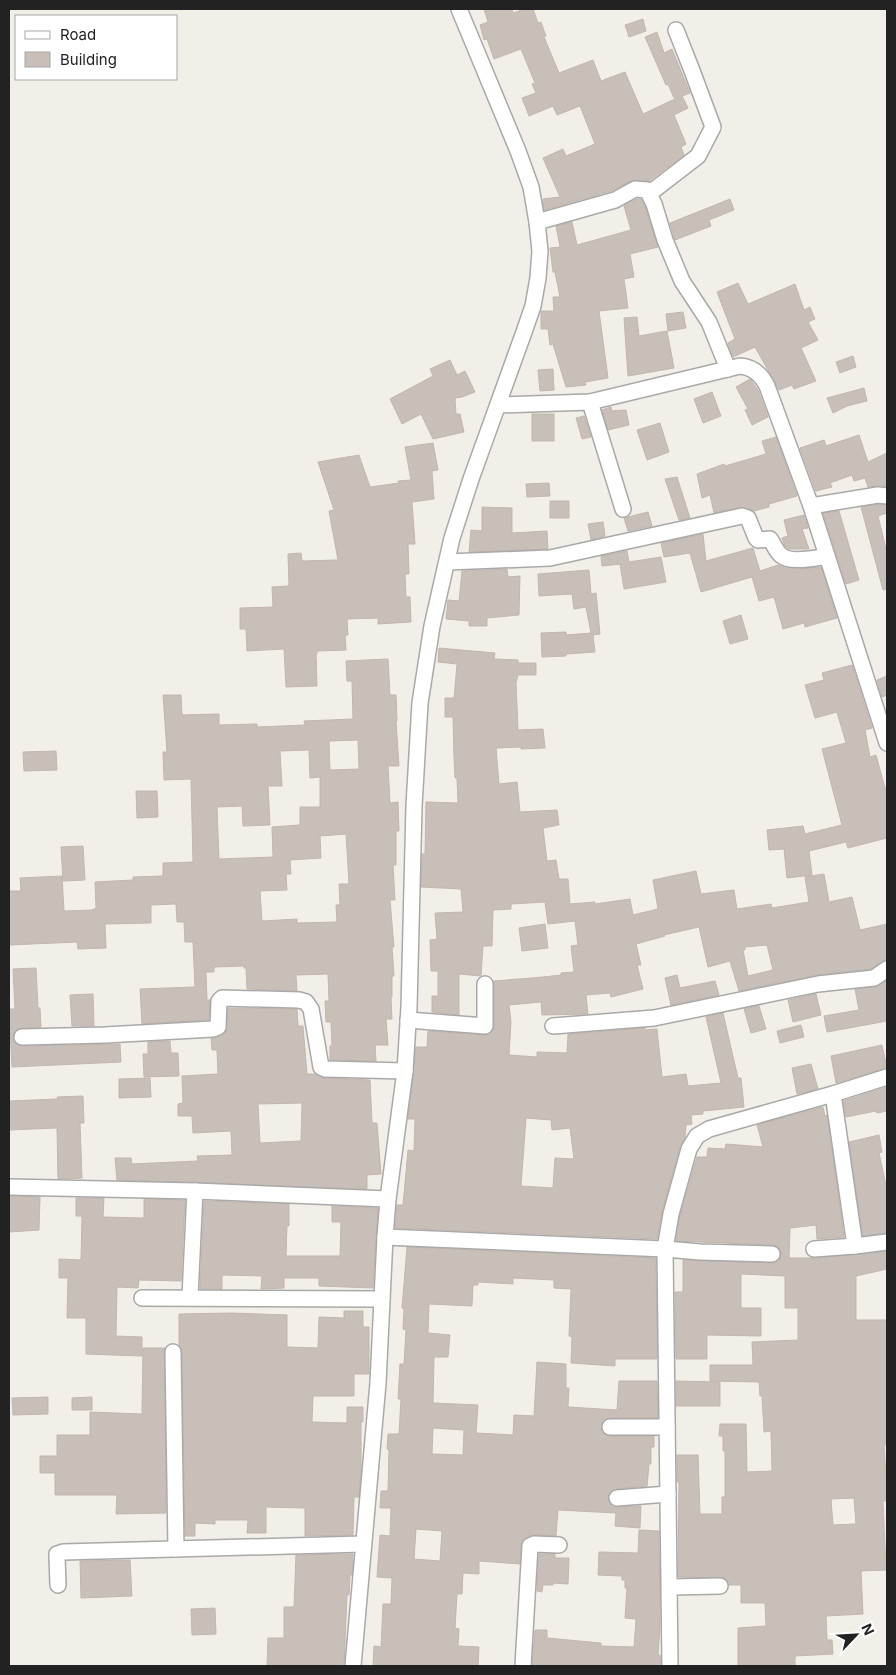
<svg xmlns="http://www.w3.org/2000/svg" width="896" height="1675" font-family="Inter,sans-serif">
	<rect width="100%" height="100%" fill="#f2efe9"/>
	<g fill="#c7bfb8" stroke="#c4b6ab" fill-rule="evenodd">
		<polygon points="484,9 512,9 513,13 525,9 533,9 538,23 541,22 546,36 544,37 559,73 593,60 601,81 625,72 643,114 679,97 674,98 668,84 666,85 645,37 657,32 664,53 672,49 690,93 682,96 688,108 674,115 686,144 681,147 684,155 649,181 631,181 611,191 544,210 543,199 560,197 543,158 563,149 566,156 595,144 580,106 557,115 553,106 529,116 522,98 536,93 532,84 535,83 521,49 494,59 487,39 484,40 480,25 488,22"/>
		<polygon points="643,19 646,31 629,37 625,25"/>
		<polygon points="637,199 641,199 645,207 658,247 630,254 634,277 624,279 628,308 599,311 608,378 585,382 586,385 566,387 553,344 550,345 548,329 541,329 541,311 554,311 553,297 560,297 555,272 553,272 550,248 560,247 556,226 572,222 577,245 631,230 624,206"/>
		<polygon points="730,199 734,210 709,220 711,226 675,240 670,223"/>
		<polygon points="738,283 748,304 795,284 804,310 810,307 815,319 808,322 818,340 801,348 816,381 794,389 792,385 779,390 755,347 733,357 728,343 735,339 717,292"/>
		<polygon points="683,312 686,328 668,331 666,314"/>
		<polygon points="637,317 639,336 667,331 674,368 628,376 624,318"/>
		<polygon points="853,356 856,367 840,373 836,362"/>
		<polygon points="450,360 457,375 465,371 475,392 462,397 455,398 456,414 460,414 464,432 433,439 421,414 402,424 390,399 433,376 430,369"/>
		<polygon points="553,369 554,390 540,391 538,370"/>
		<polygon points="750,379 758,390 768,417 752,425 745,410 748,409 736,387"/>
		<polygon points="864,388 867,401 847,406 833,413 827,398"/>
		<polygon points="712,392 721,416 703,423 694,399"/>
		<polygon points="611,407 612,411 626,410 629,425 608,430 602,410"/>
		<rect x="532" y="414" width="22" height="27"/>
		<polygon points="584,416 591,437 582,439 576,418"/>
		<polygon points="660,423 669,452 647,460 637,430"/>
		<polygon points="859,435 868,462 887,453 887,487 868,487 865,478 854,481 852,475 830,483 832,487 816,491 800,448 824,440 826,446"/>
		<polygon points="776,437 797,496 769,504 769,507 754,511 740,507 714,513 710,495 702,498 697,474 724,464 725,466 766,454 762,441"/>
		<polygon points="433,443 438,470 432,471 434,499 412,502 415,544 408,544 409,574 405,574 406,597 410,597 411,622 378,624 378,618 347,619 348,635 345,635 346,650 317,651 317,654 316,654 317,686 286,687 284,649 247,651 246,629 240,629 240,608 273,607 272,587 289,586 288,554 301,553 302,561 338,560 329,511 334,510 318,462 359,455 370,487 399,483 398,481 411,480 405,447"/>
		<polygon points="677,477 690,518 679,520 665,479"/>
		<polygon points="549,483 550,496 527,497 526,484"/>
		<rect x="550" y="501" width="19" height="17"/>
		<polygon points="878,504 887,505 887,513 878,516 887,553 887,589 883,590 861,507"/>
		<polygon points="482,507 512,508 512,533 547,531 548,549 469,552 471,530 482,531"/>
		<polygon points="839,511 859,580 846,584 823,513"/>
		<polygon points="648,512 652,526 628,531 624,518"/>
		<polygon points="804,515 808,528 802,529 809,549 789,549 785,546 782,538 788,536 784,520"/>
		<polygon points="603,522 605,536 591,540 588,524"/>
		<polygon points="703,534 706,561 753,548 760,571 778,565 797,569 821,567 837,618 805,627 804,623 783,629 774,597 759,601 752,577 701,592 690,553 664,557 661,543"/>
		<polygon points="627,551 629,562 661,557 666,582 624,589 620,564 622,564 602,566 601,556"/>
		<polygon points="507,569 508,577 520,576 519,615 487,618 487,626 469,626 469,621 446,619 448,600 459,601 462,571"/>
		<polygon points="589,570 591,594 596,593 600,634 593,635 595,652 566,654 566,656 542,657 541,633 566,632 566,635 591,633 586,607 574,609 572,594 539,596 538,574"/>
		<polygon points="741,615 748,639 730,644 723,621"/>
		<path d="M439,648L495,653L494,659L518,660V663H536V675H518L516,683L518,730L543,729L545,748L521,749V747L496,748L499,784L517,782L520,812L557,810L559,825L543,828L547,861L556,860L559,879H568L570,904L595,902V904L630,899L633,915L658,909L653,880L696,871L701,894L734,890L737,909L771,904L772,908L809,902L805,877L824,874L829,902L852,897L860,930L887,924V960L882,961L871,969L816,975L739,991L730,961L708,967L699,927L664,935L665,936L636,944L641,965H637L643,989L611,997L610,993L586,995L588,1014L542,1015L541,1002L509,1005L511,1022L509,1055L537,1057V1052L567,1053L568,1034L645,1028V1030L657,1029L662,1077L686,1074L688,1086L721,1083L706,1017L723,1013L738,1078H741L744,1107L703,1111V1114L691,1115L692,1124L686,1125L685,1138L680,1146L662,1212L657,1239L395,1228L397,1205H403L408,1150L414,1151L415,1119H408L416,1047H427L428,1031L484,1035L490,1034L494,1026V981L543,977L561,975V973L574,972L571,946L578,945L575,921L548,924L545,902L511,904V909L493,910L492,946H483L481,976L459,974V1015L432,1012V996H438V971H431L430,940L437,939L435,913L463,912L461,889L421,887L422,854H425L426,802L458,803L457,778H455L454,757L453,717H445V698H454L457,664L438,662ZM767,945L773,970L748,976L743,950H745V947ZM526,1118L551,1120L552,1130L570,1128L574,1159L555,1158L553,1188L521,1186Z"/>
		<path d="M388,659L390,695H396L397,721H396L399,766H388L390,803L398,802L399,831H396V865H393L395,900H390L394,947H392L394,976H392V997H391L392,1019H386L388,1045H375L376,1061L330,1060V1046H332L331,1022H326L325,1001H329L328,974L296,975L297,991L247,989L246,968H244V966L214,967V972H206L207,1000H210L209,1020L142,1024L140,989L195,987L193,942H185L184,922H177L176,904L151,905V923L105,924L106,948L78,949L77,942L9,945V891H21L20,878L62,876L64,911L92,910L96,908L95,882L133,880V877L163,876V863L193,862L191,779L164,780L163,752H167L163,695H181L182,715L219,714V725L257,724V727L305,725L304,721L353,719L352,681H347L346,661ZM358,740L359,769L330,770L329,741ZM309,750L310,778L320,777V807H300V825L272,827L273,857L219,859L217,807L242,806L243,826L270,825L268,786H282L280,751ZM346,834L349,884H339L340,905H336L337,922L297,923V919L262,921L260,891L287,890L286,874H291L290,860L321,858L320,836Z"/>
		<polygon points="852,665 872,728 865,730 870,757 876,755 885,788 887,788 887,838 848,848 846,842 809,851 812,875 787,878 784,849 769,850 767,830 803,826 805,834 842,825 822,749 846,743 837,712 815,718 805,685 824,680 822,673"/>
		<polygon points="887,676 887,695 882,697 877,680"/>
		<polygon points="56,751 57,770 24,771 23,752"/>
		<polygon points="136,791 157,791 158,817 137,818"/>
		<polygon points="83,846 85,880 63,881 61,847"/>
		<polygon points="545,924 548,948 522,951 519,928"/>
		<polygon points="36,968 38,1008 40,1008 41,1027 18,1029 13,1037 14,1042 22,1046 120,1044 121,1062 12,1067 9,1009 15,1009 13,969"/>
		<polygon points="677,975 680,988 715,981 719,995 671,1005 665,978"/>
		<polygon points="887,980 887,1021 827,1032 824,1016 859,1010 855,989 875,987"/>
		<polygon points="93,994 94,1026 72,1026 70,995"/>
		<polygon points="816,994 821,1015 793,1022 788,1000"/>
		<polygon points="759,1006 766,1029 751,1033 744,1009"/>
		<path d="M228,1008L297,1009L298,1026H303L307,1074H315L325,1078L370,1080L372,1123H377L381,1174L367,1175V1189L117,1180L115,1158H131L132,1164L198,1161L197,1156L232,1155L231,1131L193,1133L192,1116H178V1104L183,1103L182,1076L218,1074L217,1050H212L211,1038L221,1036L226,1032ZM302,1103L301,1141L260,1143L258,1104Z"/>
		<polygon points="801,1025 804,1037 780,1043 777,1031"/>
		<polygon points="170,1041 171,1053 178,1053 179,1076 144,1077 143,1054 148,1054 148,1042"/>
		<polygon points="882,1045 887,1068 836,1083 831,1056"/>
		<polygon points="811,1064 818,1089 797,1094 792,1068"/>
		<polygon points="150,1078 151,1097 119,1098 119,1079"/>
		<polygon points="887,1087 887,1111 877,1113 876,1111 846,1117 843,1101"/>
		<polygon points="83,1096 84,1123 80,1123 82,1178 58,1179 57,1128 9,1130 9,1101 58,1099 57,1097"/>
		<path d="M823,1107L825,1116L827,1115L844,1237L817,1239L816,1225L790,1228L789,1258H815L887,1251V1269L856,1276V1320H887V1445H884L886,1476H887V1501H883L886,1570L861,1571L863,1614L826,1616L827,1640H832L833,1654L795,1656V1666H738V1628L766,1626L765,1603H741V1585H729L724,1578L678,1577L679,1482H677V1455H698L700,1514H722V1497H725V1451H723V1436H719L720,1424H746L747,1472L772,1471L771,1431L764,1432L762,1396H760L759,1382L710,1381V1365H753L752,1342L798,1340V1308H785V1276L741,1274V1308H761V1336L707,1335V1359H676L675,1292H683V1260L772,1263L780,1259L781,1254L777,1246L772,1245L676,1241L680,1216L697,1157H707L708,1148L725,1149L726,1144L763,1147L757,1125ZM854,1498L856,1524L833,1525L831,1499Z"/>
		<polygon points="879,1135 882,1152 879,1153 887,1190 887,1233 863,1236 849,1142"/>
		<polygon points="9,1196 40,1197 39,1230 9,1232"/>
		<polygon points="76,1198 104,1198 103,1217 144,1218 144,1199 185,1200 181,1281 139,1280 138,1288 117,1287 116,1336 142,1337 142,1356 86,1354 86,1318 67,1318 68,1278 59,1278 59,1259 81,1260 82,1216 76,1216"/>
		<polygon points="204,1201 289,1204 289,1226 287,1225 286,1256 340,1256 341,1222 332,1222 332,1206 378,1208 373,1288 319,1286 319,1278 284,1278 284,1288 261,1289 262,1276 222,1275 222,1289 200,1289"/>
		<path d="M407,1247L656,1258L657,1359H615V1366L571,1363L572,1337L569,1336L571,1289L554,1288V1280L513,1278V1284L478,1282V1285H473L472,1306L429,1304L428,1333L450,1335L448,1357H434L433,1403L478,1405L476,1433L513,1435L514,1415L534,1416L537,1362L566,1364V1388H569L568,1407L617,1410L619,1381H657L658,1418H610L605,1419L601,1427L602,1432L610,1436H654V1447H651V1464H649L647,1486L616,1489L609,1494L608,1498L610,1504L613,1507L641,1506L640,1528L615,1526L616,1513L558,1510L556,1536L534,1535L525,1538L521,1545L520,1564L479,1561V1574L463,1573L462,1594H457L455,1628L459,1629L458,1646L479,1647L478,1666H373L374,1646L381,1647L383,1604H391L392,1578L377,1577L380,1535L390,1536L391,1508H380L381,1491H388L389,1450L387,1449L388,1434H399L401,1399H398L400,1364H404L406,1330L403,1329L404,1309L402,1308ZM433,1428L464,1430L463,1455L432,1454ZM416,1529L442,1531L440,1561L414,1559Z"/>
		<polygon points="344,1311 363,1311 363,1327 369,1327 369,1374 354,1374 354,1396 313,1396 312,1422 347,1423 347,1407 363,1407 363,1422 361,1422 361,1472 359,1497 354,1497 353,1535 305,1536 305,1508 266,1507 266,1533 247,1533 248,1520 215,1520 215,1524 195,1523 195,1536 185,1536 182,1352 179,1345 179,1314 232,1313 287,1315 287,1347 318,1348 319,1317 344,1318"/>
		<polygon points="143,1348 165,1348 166,1513 116,1514 117,1495 55,1495 55,1473 40,1473 40,1456 57,1456 57,1435 90,1435 90,1412 142,1414"/>
		<polygon points="676,1381 720,1382 720,1406 676,1406"/>
		<polygon points="48,1397 48,1414 13,1415 12,1398"/>
		<polygon points="92,1397 92,1410 72,1410 72,1398"/>
		<polygon points="639,1530 659,1531 660,1625 658,1655 660,1655 661,1666 532,1666 535,1630 547,1630 547,1638 601,1643 601,1646 634,1647 636,1619 625,1618 627,1588 625,1588 625,1580 622,1580 622,1576 598,1575 599,1552 638,1553"/>
		<polygon points="353,1554 352,1575 350,1575 349,1595 347,1595 344,1666 267,1666 268,1638 284,1638 284,1607 294,1607 296,1555"/>
		<polygon points="539,1554 555,1554 555,1558 569,1558 568,1584 553,1583 553,1585 543,1585 542,1592 537,1591"/>
		<polygon points="130,1560 132,1596 81,1598 80,1561"/>
		<polygon points="215,1608 216,1634 192,1635 191,1609"/>
	</g>
	<g fill="none" stroke-linecap="round" stroke-linejoin="round">
		<g stroke="#a9a9a9" stroke-width="18">
			<g id="minor">
				<polyline points="650,193 698,156 713,127 691,68 676,30"/>
				<polyline points="537,222 615,200 635,189 647,190 654,204 665,240 682,281 709,322 728,369"/>
				<polyline points="590,402 623,509"/>
				<path d="M498,405L590,402L740,366C753,367 761,374 767,386L811,506L887,743"/>
				<polyline points="811,506 878,495 887,496"/>
				<path d="M447,562L550,558L742,516L748,518L756,538L758,540L770,539C774,544 776,552 782,556C791,563 816,558 827,556"/>
				<polyline points="408,1020 485,1026 485,984"/>
				<polyline points="553,1026 654,1018 818,984 874,978 887,969"/>
				<polyline points="22,1037 105,1035 213,1029 218,1027 219,1001 222,998 299,1000 306,1002 311,1009 321,1067 325,1069 405,1071"/>
				<polyline points="9,1187 195,1191 388,1199"/>
				<polyline points="385,1237 665,1249 671,1214 689,1149 697,1136 709,1129 833,1094 887,1077"/>
				<polyline points="855,1246 887,1242"/>
				<polyline points="814,1249 855,1246 833,1094"/>
				<polyline points="190,1297 195,1191"/>
				<polyline points="142,1298 382,1299"/>
				<polyline points="173,1352 176,1549"/>
				<polyline points="610,1427 667,1427"/>
				<polyline points="617,1498 668,1494"/>
				<polyline points="58,1585 57,1557 57,1554 63,1552 363,1544"/>
				<polyline points="670,1587 720,1586"/>
				<polyline points="353,1666 378,1383 385,1237 388,1199 405,1071 409,1007 414,806 420,703 432,626 452,538 471,479 524,332 533,306 538,278 540,251 537,222 531,187 518,151 459,9"/>
				<polyline points="523,1666 530,1546 534,1544 559,1545"/>
				<polyline points="670,1666 665,1249 700,1252 772,1254"/>
			</g>
		</g>
		<use href="#minor" stroke="#fff" stroke-width="15"/>
	</g>
	<rect width="896" height="1675" fill="none" stroke="#222222" stroke-width="20"/>
	<rect x="15" y="15" width="162" height="65" fill="#ffffff" stroke="#a7a7a7"/>
	<rect x="25" y="31" width="25" height="8" fill="#ffffff" stroke="#a7a7a7"/>
	<text x="60" y="40" font-size="15" fill="#222222">Road</text>
	<rect x="25" y="52" width="25" height="15" fill="#c7bfb8" stroke="#a7a7a7"/>
	<text x="60" y="65" font-size="15" fill="#222222">Building</text>
	<g transform="translate(856 1635) rotate(65)" stroke="#ffffff" stroke-width="4" paint-order="stroke">
	<path d="M0-4L9 19L0 12L-9 19Z" fill="#222222"/>
	<text y="-8" font-size="14" font-weight="bold" text-anchor="middle" fill="#222222">N</text>
	</g>
</svg>
